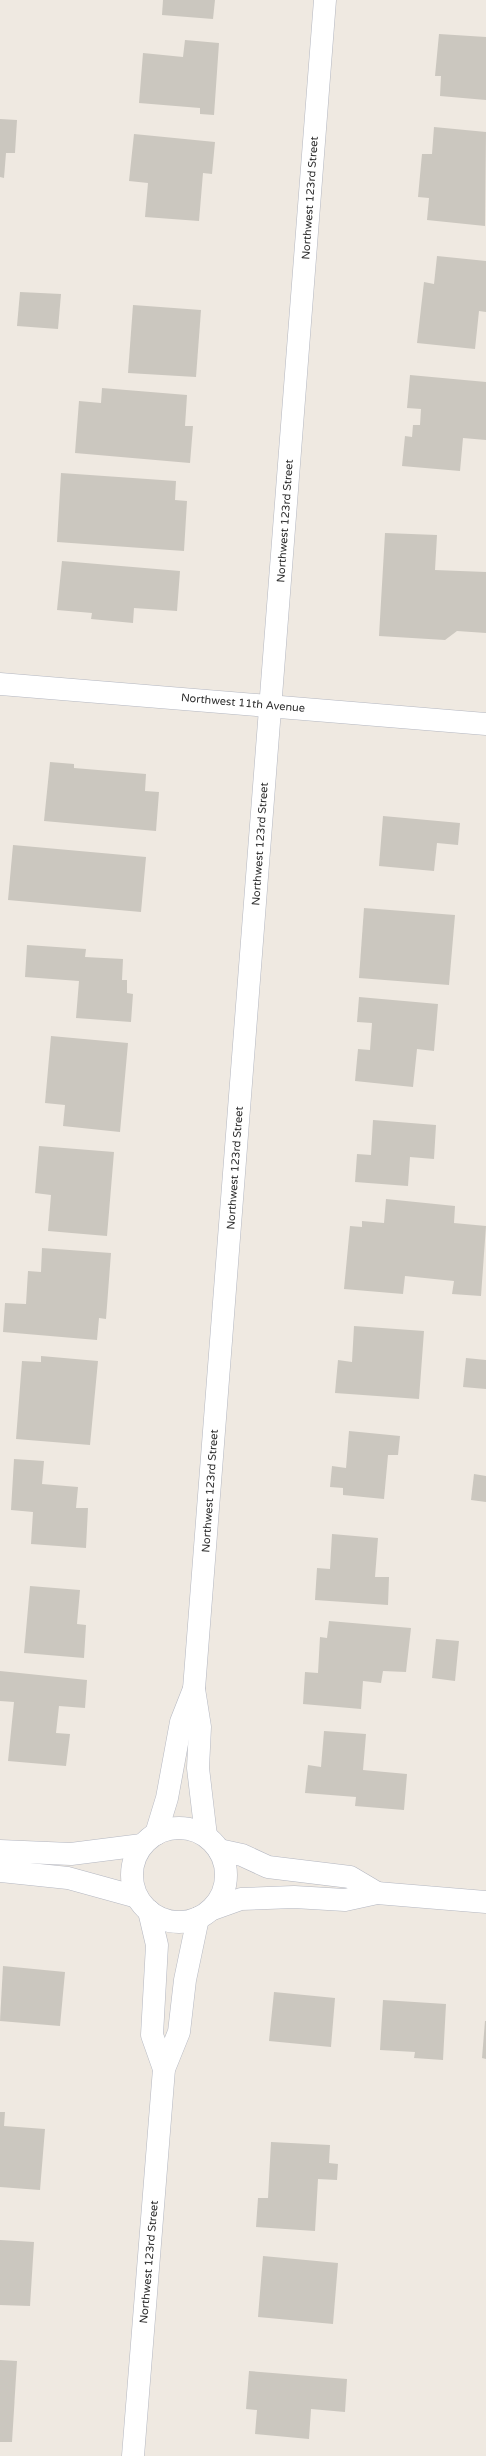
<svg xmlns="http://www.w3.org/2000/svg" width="486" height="2456" font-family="'Varela Round',sans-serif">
	<rect width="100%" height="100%" fill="#efe9e1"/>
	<g fill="#cbc7bf">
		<polygon points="163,0 215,0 213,19 162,15"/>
		<polygon points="439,34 486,37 486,100 440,96 441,76 435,76"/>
		<polygon points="185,40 219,43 214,115 200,114 200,108 139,103 143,53 183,57"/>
		<polygon points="0,119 17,120 15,153 6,153 4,178 0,177"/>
		<polygon points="434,127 486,132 485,226 427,220 429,198 418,197 422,154 432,154"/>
		<polygon points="134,134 215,142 212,174 203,173 199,221 145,217 148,183 129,181"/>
		<polygon points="437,256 486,261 486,312 479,311 475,349 417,343 424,282 434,284"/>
		<polygon points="20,292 61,294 58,329 17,326"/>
		<polygon points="133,305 201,310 196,377 128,373"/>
		<polygon points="410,375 486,382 486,440 463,438 460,471 402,466 405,436 412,437 413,425 420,425 421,409 407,408"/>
		<polygon points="102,388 187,395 185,426 193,426 190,463 75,453 79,401 101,403"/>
		<polygon points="61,473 176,481 175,500 187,501 184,551 57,542"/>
		<polygon points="385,533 437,535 435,570 486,572 486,633 457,631 445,640 379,636"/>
		<polygon points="62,561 180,571 177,611 134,608 133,623 91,619 92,613 57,610"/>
		<polygon points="50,762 74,764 74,768 146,774 145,791 159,792 156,831 44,821"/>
		<polygon points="383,816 460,823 458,845 437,843 434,871 379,866"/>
		<polygon points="13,845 146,857 141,912 8,900"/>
		<polygon points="364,908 455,915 449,985 359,978"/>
		<polygon points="27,945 86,949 85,957 123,959 122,980 127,980 127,993 133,994 131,1022 76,1018 79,981 25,977"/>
		<polygon points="359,997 438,1004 434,1051 417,1049 413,1087 355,1081 358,1049 370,1050 372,1023 357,1022"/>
		<polygon points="51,1036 128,1043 120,1132 63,1126 65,1105 45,1103"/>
		<polygon points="373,1120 436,1125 434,1159 410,1157 408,1186 355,1182 357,1154 371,1155"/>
		<polygon points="39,1146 114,1152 107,1236 48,1231 51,1195 35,1193"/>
		<polygon points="386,1199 455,1206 454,1223 486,1226 481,1296 452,1294 454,1281 405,1276 403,1294 344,1289 350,1226 362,1227 362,1221 384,1223"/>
		<polygon points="42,1248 111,1253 106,1319 99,1318 97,1340 3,1332 5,1303 26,1304 28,1271 41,1272"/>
		<polygon points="354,1326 424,1331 419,1399 335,1393 338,1360 352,1362"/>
		<polygon points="41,1356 98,1361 90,1445 16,1439 22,1361 41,1362"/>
		<polygon points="466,1358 486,1360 486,1389 463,1387"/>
		<polygon points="349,1431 400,1436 398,1455 388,1455 384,1499 343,1495 343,1488 330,1487 332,1466 346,1468"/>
		<polygon points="14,1459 44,1461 42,1484 78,1487 76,1508 88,1508 86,1548 31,1544 33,1512 11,1510"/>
		<polygon points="474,1474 486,1476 486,1502 471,1500"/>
		<polygon points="332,1534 378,1538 375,1577 389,1577 388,1605 315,1600 317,1568 330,1569"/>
		<polygon points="30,1586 80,1590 77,1624 86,1625 84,1658 24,1653"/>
		<polygon points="329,1621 411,1628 406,1672 383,1671 381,1683 363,1681 361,1709 303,1704 305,1672 318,1673 320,1637 327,1638"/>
		<polygon points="436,1639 459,1641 455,1681 432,1678"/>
		<polygon points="0,1671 87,1680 85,1708 59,1706 56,1733 70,1734 66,1766 8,1761 14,1702 0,1701"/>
		<polygon points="324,1731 366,1734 363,1770 407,1774 404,1810 355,1806 356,1797 305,1793 308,1765 321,1767"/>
		<polygon points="3,1966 65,1972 60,2026 0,2021"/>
		<polygon points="274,1992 335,1998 331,2047 269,2041"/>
		<polygon points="383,2000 446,2004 443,2060 414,2058 415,2052 380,2050"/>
		<polygon points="485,2021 486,2021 486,2059 482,2058"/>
		<polygon points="0,2112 5,2112 4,2126 45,2129 40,2190 0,2187"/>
		<polygon points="271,2142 330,2145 329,2163 338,2164 337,2180 318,2179 315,2231 256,2227 258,2198 268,2198"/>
		<polygon points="0,2240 34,2242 30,2306 0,2305"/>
		<polygon points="263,2256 338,2263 333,2324 258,2317"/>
		<polygon points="0,2360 17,2361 12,2442 0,2442"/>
		<polygon points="249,2371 347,2379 345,2412 311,2409 309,2439 255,2434 257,2410 246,2409"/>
	</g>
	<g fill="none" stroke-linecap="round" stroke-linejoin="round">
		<g stroke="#b4b7c1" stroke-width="23">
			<g id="minor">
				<polyline points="0,684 486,724"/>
				<circle cx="179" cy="1875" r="47"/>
				<polyline points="156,1834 167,1798 181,1722 194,1689"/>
				<polyline points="206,1836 198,1768 200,1727 194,1689 325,0"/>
				<polyline points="219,1850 242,1855 268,1867 350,1877 377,1893"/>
				<polyline points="0,1851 71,1854 142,1845"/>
				<polyline points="0,1871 68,1878 137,1897"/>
				<polyline points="213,1909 241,1899 294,1897 345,1900 377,1893 486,1902"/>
				<polyline points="149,1911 157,1945 152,2035 164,2069"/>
				<polyline points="133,2456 164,2069 179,2032 185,1980 198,1918"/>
			</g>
		</g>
		<use href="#minor" stroke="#fff" stroke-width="22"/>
	</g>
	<g text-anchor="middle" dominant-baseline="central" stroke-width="3" stroke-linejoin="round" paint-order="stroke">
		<g font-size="11" fill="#2e2e2e" stroke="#fff">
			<text transform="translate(310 198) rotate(-86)">Northwest 123rd Street</text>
			<text transform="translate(285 521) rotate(-86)">Northwest 123rd Street</text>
			<text transform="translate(243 703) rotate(5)">Northwest 11th Avenue</text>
			<text transform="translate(260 844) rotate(-86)">Northwest 123rd Street</text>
			<text transform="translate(235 1168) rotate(-86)">Northwest 123rd Street</text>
			<text transform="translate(210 1491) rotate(-86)">Northwest 123rd Street</text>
			<text transform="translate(149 2262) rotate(-85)">Northwest 123rd Street</text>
		</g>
	</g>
</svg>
